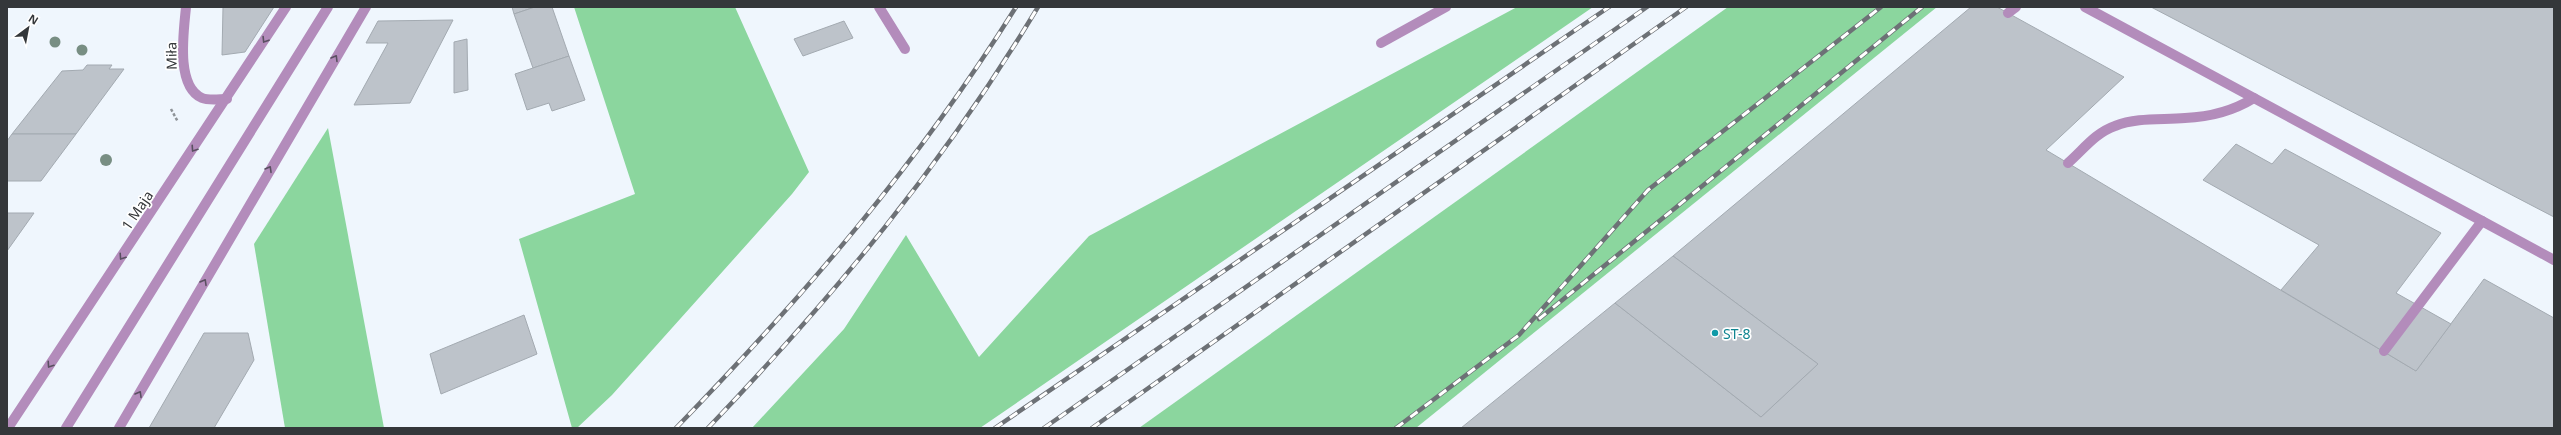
<svg xmlns="http://www.w3.org/2000/svg" width="2561" height="435" font-family="'Noto Sans',sans-serif">
	<rect width="100%" height="100%" fill="#eff6fd"/>
	<g fill="#8bd69e">
		<polygon points="574,7 735,7 809,172 792,194 612,395 577,428 572,428 519,239 635,194"/>
		<polygon points="1517,7 1593,7 980,428 752,428 844,329 906,235 979,357 1089,236"/>
		<polygon points="1728,7 1937,7 1416,428 1139,428"/>
		<polygon points="328,128 384,428 285,428 254,244"/>
	</g>
	<g fill="#bdc3ca" stroke="#a3aab1">
		<polygon points="223,7 274,7 245,52 222,55"/>
		<polygon points="512,7 535,7 514,14"/>
		<polygon points="535,7 552,7 569,56 533,68 514,14"/>
		<polygon points="1971,7 1997,7 2124,77 2046,150 2416,371 2484,279 2554,318 2554,428 1461,428 1615,303 1761,417 1818,364 1673,256"/>
		<polygon points="2151,7 2554,7 2554,217"/>
		<polygon points="453,20 410,103 354,105 388,43 366,43 378,21"/>
		<polygon points="844,21 853,38 803,56 794,39"/>
		<polygon points="467,39 468,90 454,93 454,42"/>
		<polygon points="569,56 585,100 552,111 549,103 527,110 515,74"/>
		<polygon points="87,65 112,65 109,69 124,69 76,134 12,134 62,71 83,70"/>
		<polygon points="12,134 76,134 41,181 7,181 7,141"/>
		<polygon points="2236,144 2272,164 2285,149 2441,233 2396,293 2451,324 2416,371 2281,290 2319,245 2203,180"/>
		<polygon points="7,213 34,213 7,251"/>
		<polygon points="1673,256 1818,364 1761,417 1615,303"/>
		<polygon points="524,315 537,354 441,394 430,354"/>
		<polygon points="204,333 248,333 254,360 214,428 149,428"/>
	</g>
	<g fill="none" stroke-linecap="round" stroke-linejoin="round">
		<polyline stroke="#8e9398" stroke-width="2.5" stroke-dasharray="3 2" stroke-linecap="butt" points="171,109 178,122"/>
		<g stroke="#b38cbb" stroke-width="10">
			<path d="M186,7C184,30 175,86 202,98C209,101 220,99 227,99"/>
			<polyline points="879,7 905,49"/>
			<polyline points="2085,7 2482,221"/>
			<polyline points="2008,13 2016,7"/>
			<polyline points="1381,43 1446,7"/>
			<path d="M2068,163C2084,149 2095,133 2115,126C2137,117 2162,120 2185,118C2210,117 2233,111 2254,98"/>
			<polyline points="2384,351 2482,221 2554,260"/>
			<polyline points="8,428 286,7"/>
			<polyline points="66,428 328,7"/>
			<polyline points="119,428 366,7"/>
		</g>
		<g stroke="#6d7176" stroke-width="4.5">
			<g id="rail">
				<polyline points="1539,319 1922,7"/>
				<path d="M676,428C805,295 917,165 1016,7"/>
				<path d="M708,428C835,295 943,165 1038,7"/>
				<polyline points="995,428 1609,7"/>
				<polyline points="1044,428 1647,7"/>
				<polyline points="1092,428 1686,7"/>
				<polyline points="1396,428 1519,335 1648,190 1881,7"/>
			</g>
		</g>
		<use href="#rail" stroke="#fff" stroke-width="3" stroke-dasharray="9" stroke-linecap="butt"/>
	</g>
	<g fill="#788e83">
		<circle cx="55" cy="42" r="5.5"/>
		<circle cx="82" cy="50" r="5.5"/>
		<circle cx="106" cy="160" r="6"/>
	</g>
	<defs><path id="oneway-chevron" d="M-2-3.5L2.5 0L-2 3.5" fill="none" stroke-width="1.6" stroke-linecap="round" stroke-linejoin="round"/></defs>
	<g stroke="#5a5061">
		<use href="#oneway-chevron" transform="translate(265 40) rotate(122)"/>
		<use href="#oneway-chevron" transform="translate(335 58) rotate(-59)"/>
		<use href="#oneway-chevron" transform="translate(194 149) rotate(124)"/>
		<use href="#oneway-chevron" transform="translate(269 169) rotate(-60)"/>
		<use href="#oneway-chevron" transform="translate(122 257) rotate(124)"/>
		<use href="#oneway-chevron" transform="translate(204 282) rotate(-60)"/>
		<use href="#oneway-chevron" transform="translate(50 365) rotate(124)"/>
		<use href="#oneway-chevron" transform="translate(139 394) rotate(-60)"/>
	</g>
	<circle fill="#0f9aa8" stroke="#fff" stroke-width="1.5" cx="1715" cy="333" r="4"/>
	<g text-anchor="middle" dominant-baseline="central" stroke-width="3.5" stroke-linejoin="round" paint-order="stroke">
		<g font-size="14" fill="#34373a" stroke="#fff">
			<text transform="translate(171 56) rotate(-91)">Miła</text>
			<text transform="translate(137 210) rotate(-56)">1 Maja</text>
		</g>
		<g font-size="14" fill="#0d838f" stroke="#fff" text-anchor="start">
			<text x="1723" y="333">ST-8</text>
		</g>
	</g>
	<rect width="2561" height="435" fill="none" stroke="#34373a" stroke-width="16"/>
	<g transform="translate(28 28) rotate(32)" stroke="#ffffff" stroke-width="3" paint-order="stroke">
	<path d="M0-3L7 15L0 10L-7 15Z" fill="#34373a"/>
	<text y="-6" font-size="11" font-weight="bold" text-anchor="middle" fill="#34373a">N</text>
	</g>
</svg>
